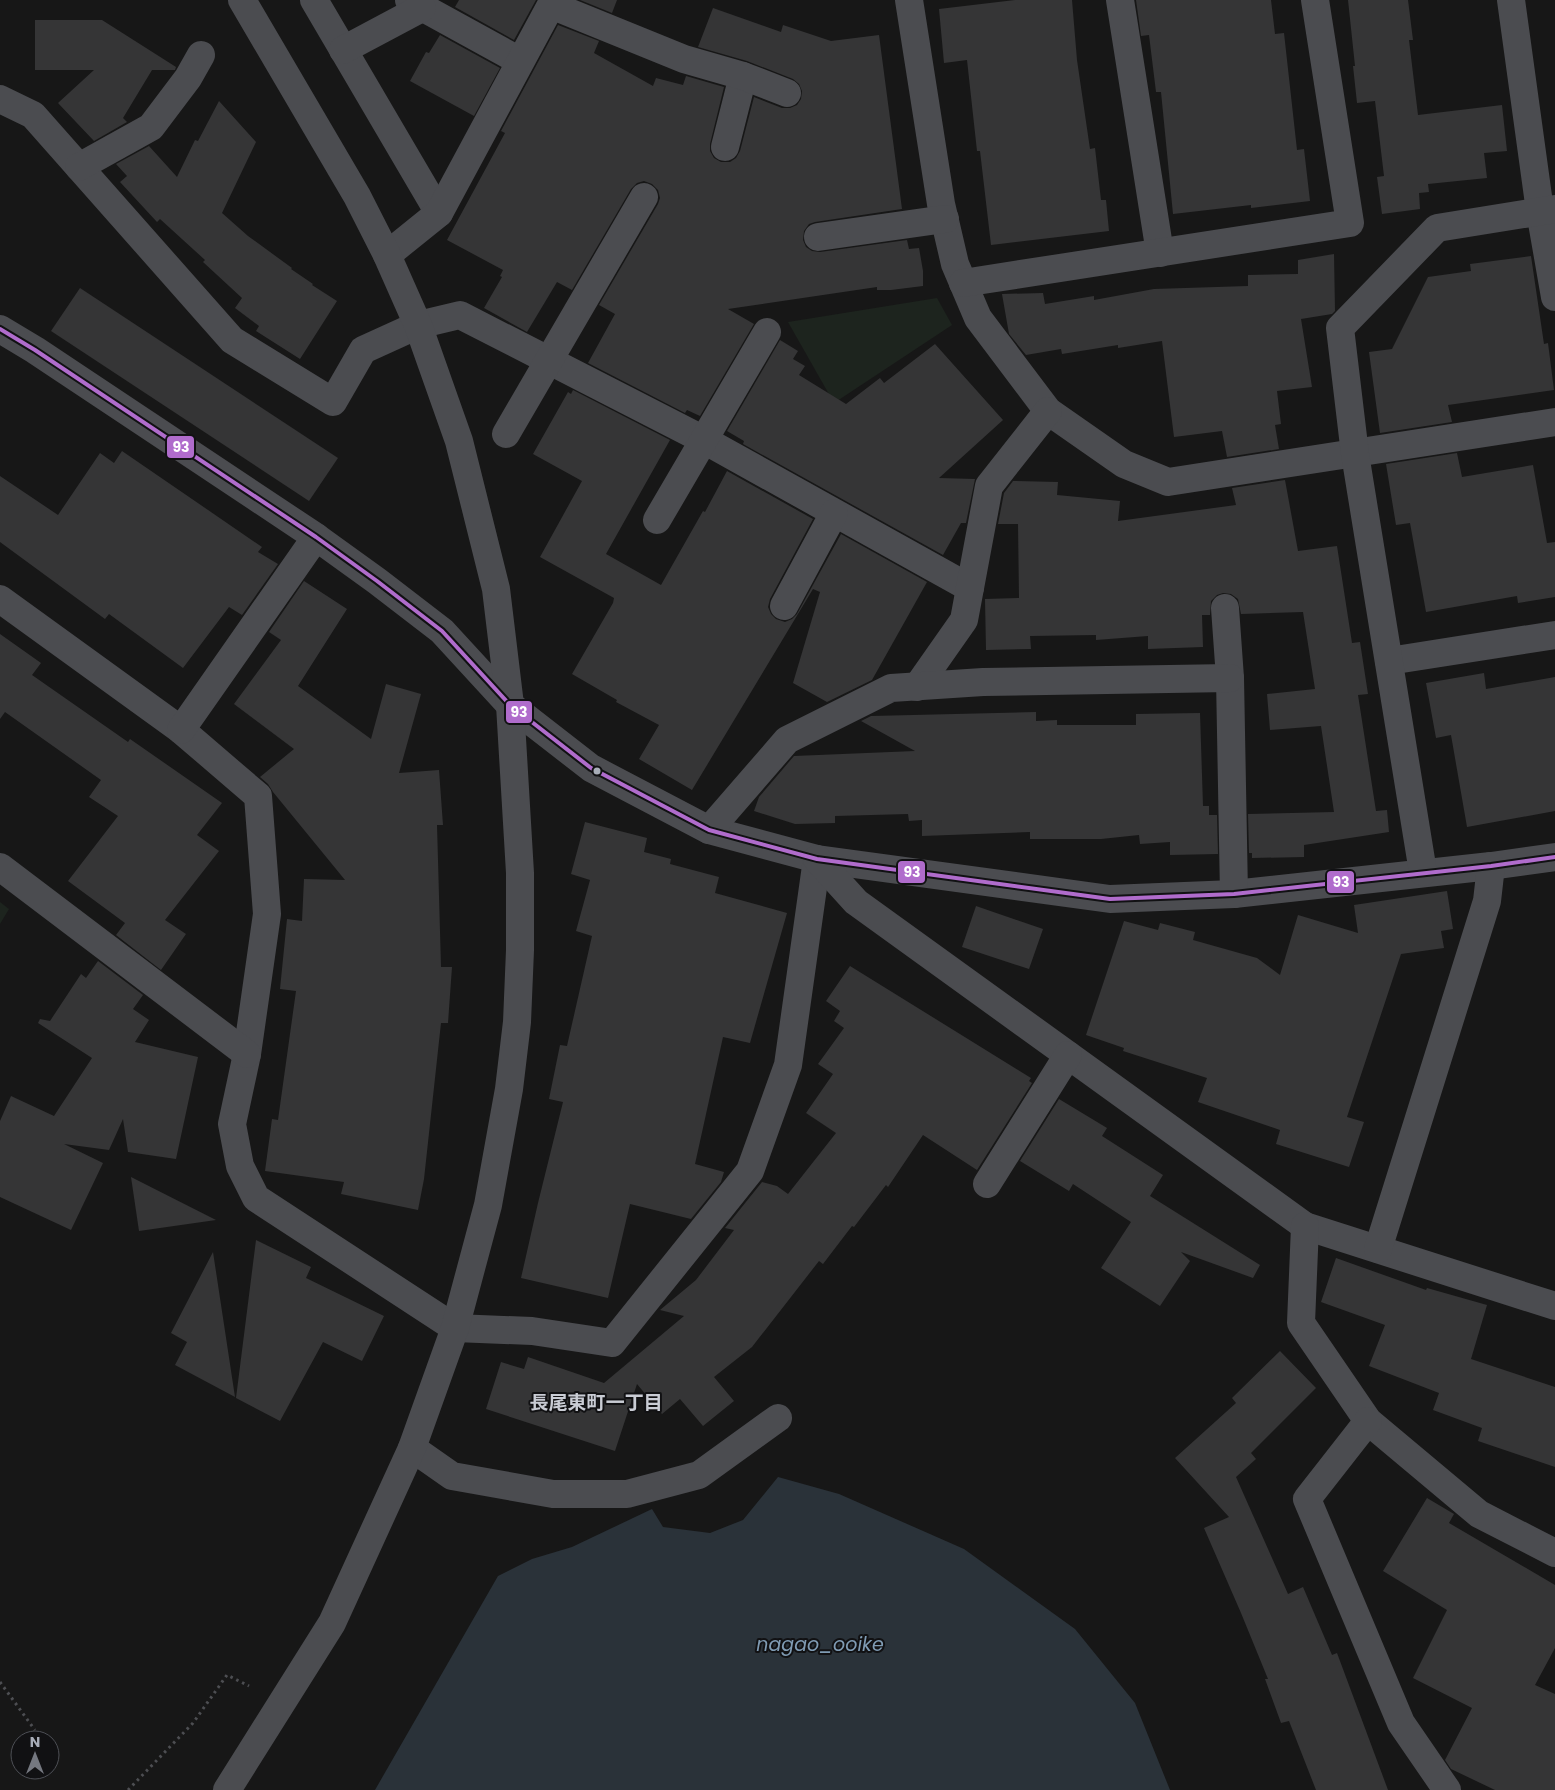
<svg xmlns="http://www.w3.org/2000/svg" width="1555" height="1790" font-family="Poppins,'Noto Sans JP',sans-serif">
	<rect width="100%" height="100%" fill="#171717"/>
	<g fill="#1d241e">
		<polygon points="937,298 952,325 834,403 788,322"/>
		<polygon points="0,902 9,909 0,924"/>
	</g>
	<polygon fill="#2a3239" points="778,1477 839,1494 964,1549 1075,1629 1135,1703 1170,1790 375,1790 498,1576 532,1559 572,1547 652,1509 663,1527 710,1533 743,1520"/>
	<g fill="#353536">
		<polygon points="459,0 536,0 514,40 455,7"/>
		<polygon points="580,0 617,0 612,13"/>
		<polygon points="1015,0 1072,0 1077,60 1090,149 1095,148 1101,200 1106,200 1109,231 991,245 980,151 977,151 967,60 944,63 939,9"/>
		<polygon points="1136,0 1271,0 1275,34 1284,33 1297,150 1304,149 1310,201 1251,208 1251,205 1173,214 1161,92 1156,92 1149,35 1141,36"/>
		<polygon points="1348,0 1408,0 1413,40 1409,40 1418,115 1502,105 1507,151 1484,153 1487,178 1428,184 1429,192 1419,193 1420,209 1382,214 1377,177 1384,176 1375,101 1357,103 1353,66 1355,66"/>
		<polygon points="713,8 781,32 783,25 831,41 879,35 902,209 815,222 809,224 804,231 803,240 806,247 812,251 820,252 907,240 909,249 919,248 923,271 923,286 891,290 877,290 877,287 728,309 754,324 700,416 687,410 685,413 588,363 615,314 599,305 658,204 660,198 658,190 652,184 644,181 637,183 631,189 572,290 557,282 527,332 484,308 502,277 500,276 503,270 447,240 505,133 501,131 558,25 599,41 594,53 653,86 656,78 683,85 686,76 724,87 710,144 710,151 714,158 721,162 730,162 736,158 740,151 754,97 782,108 790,108 797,105 801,99 802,91 799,84 793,79 747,61 698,47"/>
		<polygon points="35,20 102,20 176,67 175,70 152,70 123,118 127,122 94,141 58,103 94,70 35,70"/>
		<polygon points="440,35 500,68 474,116 410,81 426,52 429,53"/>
		<polygon points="219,101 256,142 222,213 248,236 292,268 291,269 313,284 312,285 337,301 300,359 256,331 259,326 235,308 242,298 203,262 205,260 160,219 157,222 120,182 127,176 116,164 149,146 177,177 195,140 198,141"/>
		<polygon points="1334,254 1335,311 1332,314 1301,319 1312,387 1277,391 1281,424 1275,425 1279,449 1227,457 1222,431 1174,437 1162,341 1118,348 1118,345 1062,354 1061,349 1026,355 1009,334 1002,294 1043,293 1045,304 1094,296 1094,300 1154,289 1248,286 1248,275 1298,274 1298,260"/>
		<polygon points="1531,256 1544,344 1548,343 1554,390 1448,405 1452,422 1380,433 1369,352 1392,349 1428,277 1471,271 1470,264"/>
		<polygon points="80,288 338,458 309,501 51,331"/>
		<polygon points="780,340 798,351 793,359 805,366 799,375 846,404 880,378 884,383 935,344 1003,420 939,478 975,479 966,523 961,523 943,555 743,444 744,441 727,431"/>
		<polygon points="573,390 670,440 606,554 661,585 703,511 705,512 727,471 813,519 770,599 768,607 771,614 776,619 785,622 792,619 797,614 841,534 927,582 872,680 827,702 793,683 820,592 813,589 692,790 639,759 659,725 616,702 617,700 572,674 613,603 614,598 540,557 582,481 533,454 568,392 571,394"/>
		<polygon points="122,451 262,547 258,552 278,564 242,615 229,607 183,668 109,614 105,619 0,542 0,476 58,515 100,453 114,463"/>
		<polygon points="1457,453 1462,477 1533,465 1547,543 1555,542 1555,597 1518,603 1517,596 1426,612 1410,523 1396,525 1386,464"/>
		<polygon points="1285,480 1298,551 1337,546 1352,643 1360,642 1368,694 1358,695 1376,811 1387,810 1389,832 1304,845 1304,857 1252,858 1252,853 1249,853 1248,814 1334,812 1321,726 1270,730 1267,694 1315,689 1303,612 1241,614 1238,599 1231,594 1223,593 1217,595 1211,601 1210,615 1202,615 1203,647 1148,649 1148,636 1096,640 1096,635 1030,636 1031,649 986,650 985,599 1019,598 1018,524 998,524 1004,493 1013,481 1058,482 1057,495 1120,501 1118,521 1236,505 1232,488"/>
		<polygon points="304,581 347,609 298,686 371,739 386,684 421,694 399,773 439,770 443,825 437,825 441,967 452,967 448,1023 441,1023 424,1179 418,1210 341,1194 344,1182 265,1171 272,1119 278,1120 296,991 280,989 287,919 302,921 304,879 345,880 273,792 268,784 260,777 294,749 234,704 281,640 269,632"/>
		<polygon points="0,634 41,663 32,675 128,742 130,739 222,803 197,835 219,851 165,920 186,934 161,970 116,935 125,923 68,881 118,816 89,797 101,780 5,712 0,719"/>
		<polygon points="1484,673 1486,689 1555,677 1555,811 1467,827 1451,735 1436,738 1426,683"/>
		<polygon points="1036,712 1036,721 1057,720 1057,725 1136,725 1136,714 1200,713 1203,806 1209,806 1209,815 1217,815 1218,854 1170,855 1170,842 1140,844 1139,835 1101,839 1030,839 1030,832 922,836 922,820 909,821 908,814 835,816 835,823 795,824 754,811 759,797 794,756 915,751 861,721 871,716"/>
		<polygon points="585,822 647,838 644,852 671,859 670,864 719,877 715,893 787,913 750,1043 723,1037 695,1164 724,1172 721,1182 691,1219 630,1204 608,1298 521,1278 538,1203 563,1102 549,1099 560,1045 567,1046 592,936 576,931 590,880 571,874"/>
		<polygon points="1447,891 1453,929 1441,931 1444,948 1401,954 1347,1117 1364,1122 1349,1167 1276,1144 1280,1130 1198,1102 1207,1078 1123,1051 1124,1048 1086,1035 1124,921 1158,930 1160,923 1195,932 1193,940 1257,958 1280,975 1298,915 1358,933 1354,905"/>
		<polygon points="976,906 1043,929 1029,969 962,947"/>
		<polygon points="98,961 143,995 133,1009 149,1020 135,1042 198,1057 176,1159 128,1152 123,1119 109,1150 64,1144 103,1163 71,1230 0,1197 0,1121 11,1096 54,1116 92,1058 38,1023 40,1019 50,1021 81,974 86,978"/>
		<polygon points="850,966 1031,1078 1029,1081 1032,1083 977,1170 923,1135 888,1187 886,1185 854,1227 852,1226 823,1264 819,1261 752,1347 714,1377 734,1401 703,1426 680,1399 662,1414 637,1384 615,1451 486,1409 501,1362 524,1369 528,1357 604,1383 684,1316 660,1310 696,1280 734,1230 725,1228 762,1182 777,1186 788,1194 836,1133 806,1113 833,1074 818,1064 844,1028 834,1021 840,1011 826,1001"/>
		<polygon points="1059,1099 1107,1128 1102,1136 1163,1175 1150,1196 1260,1265 1253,1278 1181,1252 1190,1261 1160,1306 1101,1268 1131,1222 1073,1184 1069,1191 1020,1161"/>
		<polygon points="131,1177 216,1220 139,1231"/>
		<polygon points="256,1240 311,1267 306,1278 384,1316 362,1361 323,1342 280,1421 236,1398"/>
		<polygon points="213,1252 235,1397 175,1365 187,1342 171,1333"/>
		<polygon points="1336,1258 1426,1290 1427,1288 1487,1305 1471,1359 1555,1387 1555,1467 1478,1441 1482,1428 1433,1410 1439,1393 1369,1366 1385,1325 1321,1302"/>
		<polygon points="1280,1351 1316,1388 1251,1453 1256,1459 1236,1477 1288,1594 1303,1587 1332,1655 1337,1653 1388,1790 1316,1790 1289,1721 1281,1723 1265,1679 1268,1679 1241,1613 1204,1528 1229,1517 1175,1458 1236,1403 1232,1398"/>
		<polygon points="1427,1498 1454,1514 1449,1523 1555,1585 1555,1648 1535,1685 1555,1694 1555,1790 1495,1790 1451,1769 1445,1760 1472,1708 1413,1678 1447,1610 1383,1571"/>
	</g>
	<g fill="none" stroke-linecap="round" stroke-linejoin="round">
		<g stroke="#4d4e52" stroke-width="3" stroke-dasharray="2.5 4" stroke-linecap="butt">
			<polyline points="0,1682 35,1730"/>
			<polyline points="128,1790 193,1723 227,1675 249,1686"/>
		</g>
		<g stroke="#4b4c50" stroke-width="28">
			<polyline points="314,0 439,213"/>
			<polyline points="409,0 520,61"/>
			<polyline points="909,0 941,204 955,264 978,318 1048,411 1124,464 1168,482 1555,422"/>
			<polyline points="1120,0 1160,253"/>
			<polyline points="1511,0 1540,211 1555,297"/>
			<polyline points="343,50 422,8"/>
			<polyline points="0,99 33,115 232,340 333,402 363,350 418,325 460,315 704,440 970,588"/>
			<polyline points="725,147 743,76"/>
			<polyline points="79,167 151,127 188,78 201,55"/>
			<polyline points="818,237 945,219"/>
			<polyline points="387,255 439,213 551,5 684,59 743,76 787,93"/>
			<polyline points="963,283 1350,223 1315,0"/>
			<polyline points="0,329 35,350 316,537 377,581 442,631 510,705 591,768 709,830 817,859 1110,899 1234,894 1491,866 1555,857"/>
			<polyline points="506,434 644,197"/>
			<polyline points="657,520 767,332"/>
			<polyline points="0,599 181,730 258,796 267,914 247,1054 232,1124 240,1166 256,1198 455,1328 532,1331 612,1343 750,1171 788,1065 817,859"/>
			<polyline points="784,606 834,513"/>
			<polyline points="1225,608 1230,678 1234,894"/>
			<polyline points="1389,661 1555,635"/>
			<polyline points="917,687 964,620 989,486 1048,411"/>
			<polyline points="181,730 316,537"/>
			<polyline points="709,830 787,740 891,688 983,682 1230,678"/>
			<polyline points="817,859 856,902 1305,1226 1555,1306"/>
			<polyline points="0,867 247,1054"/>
			<polyline points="1423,872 1355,454 1340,328 1437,228 1555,209"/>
			<polyline points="987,1184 1068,1055"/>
			<polyline points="1305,1226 1301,1323 1368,1421 1479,1514 1555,1553"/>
			<polyline points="1378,1249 1487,901 1491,866"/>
			<polyline points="1368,1421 1307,1499 1401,1723 1447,1790"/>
			<polyline points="412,1448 452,1476 553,1494 627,1494 699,1475 778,1418"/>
			<polyline points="227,1790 332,1623 412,1448 455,1328 488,1205 509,1089 517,1022 520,950 520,873 510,705 496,589 459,441 418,325 387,255 357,196 242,0"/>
		</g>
		<g stroke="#111113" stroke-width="8">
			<polyline id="bus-1" points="0,329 35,350 316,537 377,581 442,631 510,705 591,768 709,830 817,859 1110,899 1234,894 1491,866 1555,857"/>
		</g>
		<use href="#bus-1" stroke="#b06ccc" stroke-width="4"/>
	</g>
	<circle fill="#a8adb8" stroke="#111113" stroke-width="2" cx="597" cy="771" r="4.5"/>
	<g text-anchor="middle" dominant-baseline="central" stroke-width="4" stroke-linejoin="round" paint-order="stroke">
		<g font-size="19" font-weight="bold" fill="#c9ccd4" stroke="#111113">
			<text x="596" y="1402">長尾東町一丁目</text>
		</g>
		<g font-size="19" font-style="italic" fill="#7f9bb3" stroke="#111113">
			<text x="820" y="1644">nagao_ooike</text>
		</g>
	</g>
	<g stroke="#111113" stroke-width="2">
		<rect x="166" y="435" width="29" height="24" rx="5" fill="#b06ccc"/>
		<rect x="505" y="700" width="28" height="24" rx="5" fill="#b06ccc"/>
		<rect x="897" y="860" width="29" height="24" rx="5" fill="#b06ccc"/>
		<rect x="1326" y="870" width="29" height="24" rx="5" fill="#b06ccc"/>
	</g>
	<g font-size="14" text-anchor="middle" font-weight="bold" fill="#fff">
		<text x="181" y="452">93</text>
		<text x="519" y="717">93</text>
		<text x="912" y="877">93</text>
		<text x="1341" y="887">93</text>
	</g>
	<g transform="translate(35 1755)"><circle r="24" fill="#111113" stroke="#4d4f55"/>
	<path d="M0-4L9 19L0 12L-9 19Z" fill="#757880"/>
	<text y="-8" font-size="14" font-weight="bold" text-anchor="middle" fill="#a8adb8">N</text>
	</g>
</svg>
